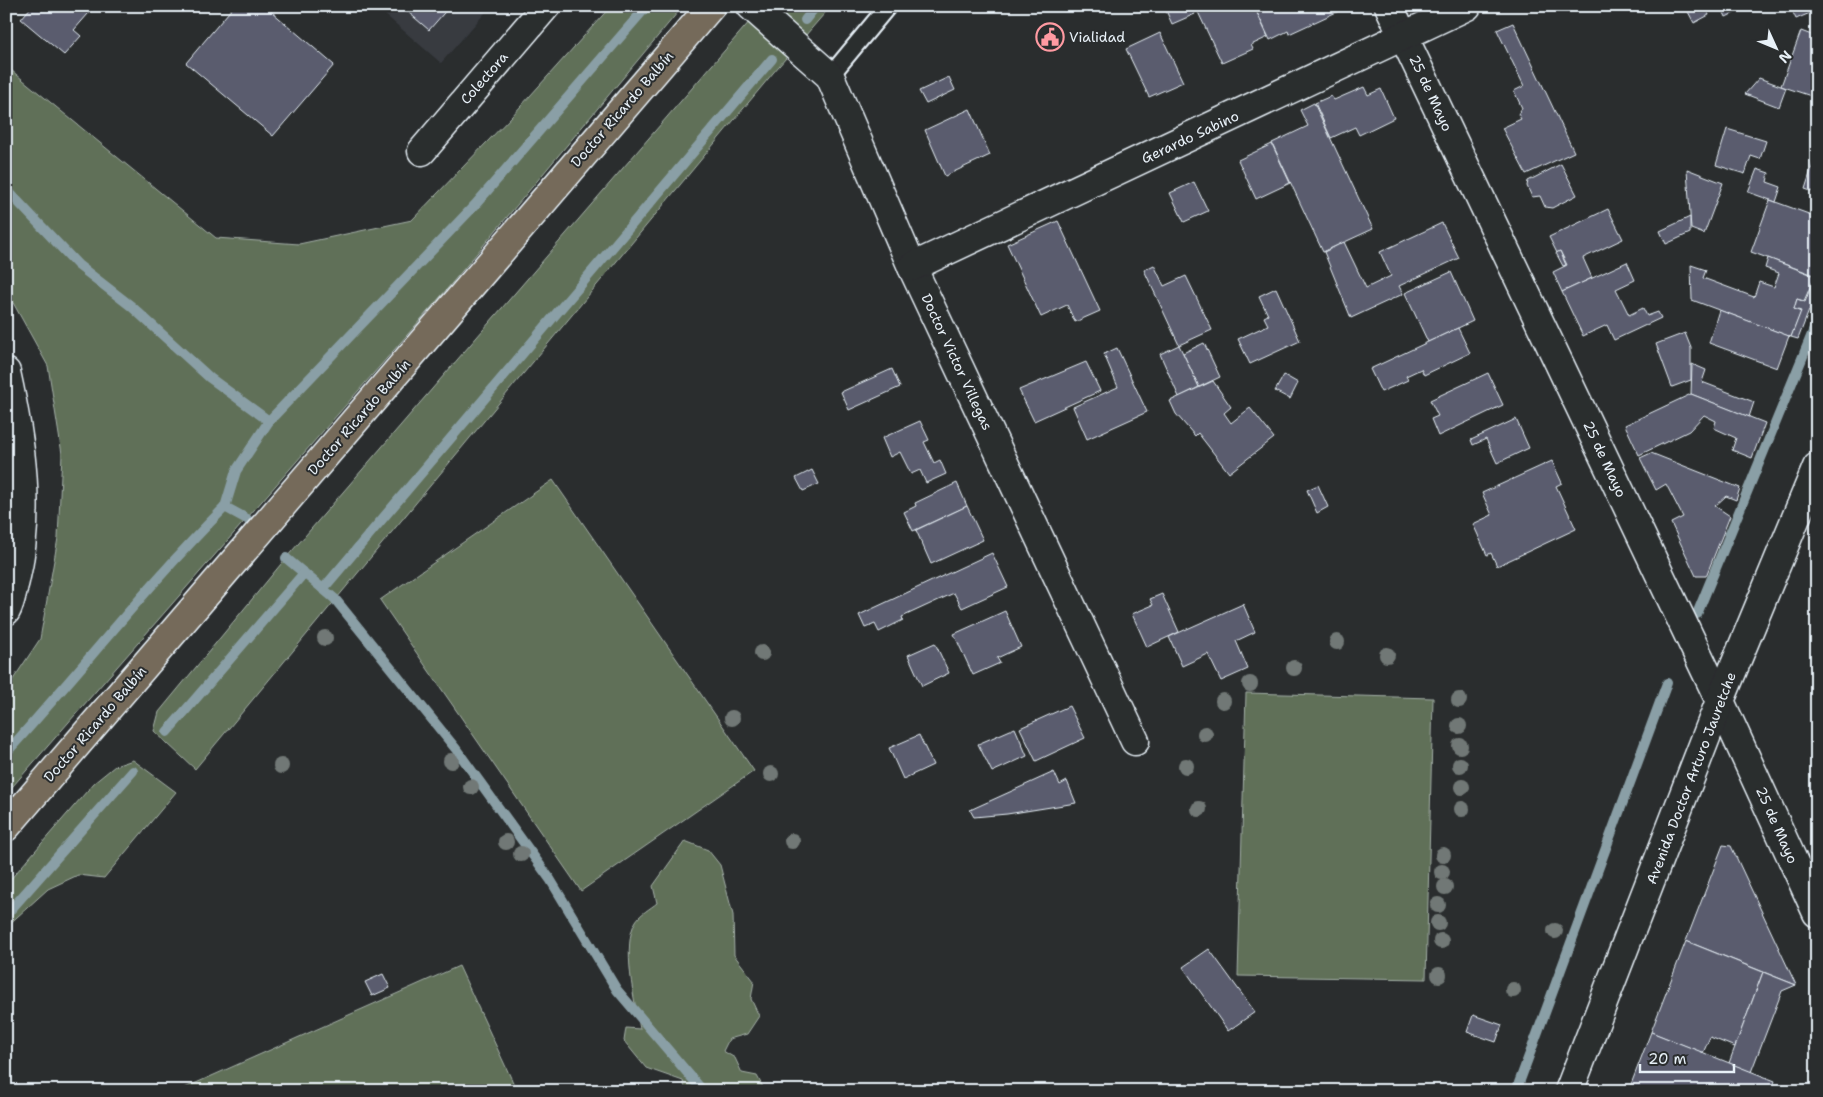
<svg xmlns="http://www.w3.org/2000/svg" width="1823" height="1097" font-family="'Shantell Sans',sans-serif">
	<rect width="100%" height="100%" fill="#2a2d2e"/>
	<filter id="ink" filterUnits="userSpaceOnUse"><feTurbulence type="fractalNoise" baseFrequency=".02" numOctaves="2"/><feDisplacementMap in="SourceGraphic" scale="10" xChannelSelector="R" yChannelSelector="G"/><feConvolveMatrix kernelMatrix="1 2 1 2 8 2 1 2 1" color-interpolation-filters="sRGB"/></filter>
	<g filter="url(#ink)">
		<polygon fill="#383b41" points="375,6 491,6 441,63"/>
		<g fill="#606f58" stroke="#a4b0a8">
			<polygon points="611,6 683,6 442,295 6,794 6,690 40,639 58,538 62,454 48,366 6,290 6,66 216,238 299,244 412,220 512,116"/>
			<polygon points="763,6 831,6 773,73 195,769 154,731 159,712 286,558"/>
			<polygon points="553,480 754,771 581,891 380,600"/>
			<polygon points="1246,693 1433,698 1426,979 1238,976"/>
			<polygon points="133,760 176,792 104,878 78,875 48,889 6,927 6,885 9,881 94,783 115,766"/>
			<path d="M685,841L708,850L720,865L733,915L734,955L754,981L751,999L759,1016L747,1034L729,1039L723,1051L735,1058L742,1073L757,1076L765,1091H686L683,1081L646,1068L624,1041L626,1028L640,1029C635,1003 621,944 636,921C640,914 651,908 657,903L653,886Z"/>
			<polygon points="459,966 517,1091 178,1091"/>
		</g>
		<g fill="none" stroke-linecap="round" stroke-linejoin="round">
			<g stroke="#8a9fa6" stroke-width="10">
				<polyline points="805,20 816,6"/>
				<polyline points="6,189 78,265 131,306 210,378 269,421 236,471 225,507 247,519"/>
				<polyline points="269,421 475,205 647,6"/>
				<polyline points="286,558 335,599 456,749 550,879 617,990 703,1091"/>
				<polyline points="323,589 772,59"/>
				<polyline points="1697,614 1817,322"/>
				<polyline points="167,732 304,573"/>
				<path d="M6,753C80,672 147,585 225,507"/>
				<polyline points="6,915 133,771"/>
				<polyline points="1516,1091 1667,683"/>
			</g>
		</g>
		<g fill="#5a5c6e" stroke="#e8f1f8">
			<polygon points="32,6 95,6 74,30 81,36 64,55 21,19"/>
			<polygon points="234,6 265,6 334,65 273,136 186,63"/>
			<polygon points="401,6 450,6 429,30"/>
			<polygon points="1164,6 1191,6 1195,14 1172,24"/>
			<polygon points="1210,6 1254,6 1268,37 1251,45 1253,49 1222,63 1198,12"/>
			<polygon points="1254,6 1342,6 1343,9 1289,34 1288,31 1270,40"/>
			<polygon points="1685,6 1706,6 1709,15 1694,23"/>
			<polygon points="1721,6 1749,6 1726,17"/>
			<polygon points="1790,6 1817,6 1817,10 1796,19"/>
			<polygon points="1513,23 1574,152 1526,174 1502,128 1521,119 1518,114 1522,108 1514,91 1524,86 1497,30"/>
			<polygon points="1801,31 1817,37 1817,98 1781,86"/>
			<polygon points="1160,33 1183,82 1149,97 1126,49"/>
			<polygon points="949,77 955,90 926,104 919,91"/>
			<polygon points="1759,78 1786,88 1779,107 1745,94"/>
			<polygon points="1364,87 1368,95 1381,89 1394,118 1359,135 1355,127 1331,138 1315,103 1331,96 1334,100"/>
			<polygon points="1314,103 1373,229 1323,252 1272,143 1308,126 1300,110"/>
			<polygon points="970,109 990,155 945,176 925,130"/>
			<polygon points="1727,129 1766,141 1760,159 1751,156 1745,174 1716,165"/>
			<polygon points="1272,144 1290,183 1256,199 1238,160"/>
			<polygon points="1815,158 1817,158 1817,193 1805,189"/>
			<polygon points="1561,164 1577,195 1552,208 1545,207 1540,196 1532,197 1527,186 1528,181"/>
			<polygon points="1687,169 1723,183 1704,234 1691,229"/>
			<polygon points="1757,169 1769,173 1767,182 1781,187 1776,202 1748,192"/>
			<polygon points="1194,182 1208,211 1184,222 1170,193"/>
			<polygon points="1770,200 1817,217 1817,276 1751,252"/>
			<polygon points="1608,209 1623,239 1583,258 1592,278 1562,292 1553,272 1567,265 1560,251 1557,253 1549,237"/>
			<polygon points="1690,217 1690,233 1666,244 1660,231"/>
			<polygon points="1058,221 1100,311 1075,322 1067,305 1041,317 1007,244"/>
			<polygon points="1442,223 1459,258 1399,286 1403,294 1351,318 1324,252 1344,242 1366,288 1391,276 1380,252"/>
			<polygon points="1560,251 1566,265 1563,266 1556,253"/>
			<polygon points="1768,258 1815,276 1804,301 1797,299 1794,309 1801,312 1791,337 1692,300 1691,265 1706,270 1703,278 1754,297 1759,282 1774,287 1779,273 1765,268"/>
			<polygon points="1627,262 1635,280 1616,289 1629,315 1643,308 1647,316 1658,312 1661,318 1614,340 1607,325 1583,336 1562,292"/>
			<polygon points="1154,265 1164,286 1186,276 1212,330 1179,345 1144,270"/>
			<polygon points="1451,272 1473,321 1428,342 1405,293"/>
			<polygon points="1815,276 1817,276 1817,290 1798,339 1791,337 1801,311 1794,309 1797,299 1805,302"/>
			<polygon points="1276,288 1300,341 1250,364 1238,339 1268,325 1264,317 1268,315 1259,296"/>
			<polygon points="1719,310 1789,336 1777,368 1709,343"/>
			<polygon points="1458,328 1470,353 1424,375 1421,369 1406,376 1408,380 1381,392 1370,369"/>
			<polygon points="1685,333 1691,348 1691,380 1672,387 1656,344"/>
			<polygon points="1204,343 1220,377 1199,387 1183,353"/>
			<polygon points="1179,345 1199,387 1179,397 1160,354"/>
			<polygon points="1117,348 1147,412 1087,439 1073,407 1118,387 1104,354"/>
			<polygon points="1086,362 1100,391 1034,421 1019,390"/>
			<polygon points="1692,364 1706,370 1702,382 1754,402 1749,417 1691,394"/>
			<polygon points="892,369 900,387 849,410 841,392"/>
			<polygon points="1488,373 1503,405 1438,436 1431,419 1438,416 1430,400"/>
			<polygon points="1284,375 1298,383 1290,399 1275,391"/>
			<polygon points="1213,381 1231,407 1224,413 1231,423 1250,408 1274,438 1229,473 1198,433 1195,436 1176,414 1170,401"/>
			<polygon points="1691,394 1765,423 1752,458 1732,450 1736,438 1714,428 1716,421 1704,415 1689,431 1639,455 1625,425"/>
			<polygon points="1516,419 1529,448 1497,463 1486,439 1473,445 1471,440"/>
			<polygon points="920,421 929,440 924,442 934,463 940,460 946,474 926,483 920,470 911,474 900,452 890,457 882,438"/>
			<polygon points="1651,453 1740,488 1736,500 1726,496 1715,506 1730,516 1706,576 1696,576 1671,523 1683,517 1666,484 1656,490 1640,458"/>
			<polygon points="1552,461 1562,483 1556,486 1576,529 1497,566 1491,553 1487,555 1473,524 1492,515 1482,493"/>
			<polygon points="812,470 819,484 803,491 796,478"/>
			<polygon points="957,483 967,506 913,531 904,512 916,506 915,503"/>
			<polygon points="1318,485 1328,507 1317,513 1307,490"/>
			<polygon points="967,506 983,540 931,564 916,530"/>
			<polygon points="992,553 1008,587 962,608 954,593 902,617 903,620 879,632 875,624 865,628 859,615"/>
			<polygon points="1162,594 1179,632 1147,647 1132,614 1153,605 1150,599"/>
			<polygon points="1243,604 1255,632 1236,641 1248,669 1221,681 1208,654 1182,666 1169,637"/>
			<polygon points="1005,611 1021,647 997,658 1000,663 973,675 954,634"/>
			<polygon points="935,643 949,673 922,686 908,655"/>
			<polygon points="1069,706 1085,738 1036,761 1020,728"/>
			<polygon points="1015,728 1027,756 992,772 978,744"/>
			<polygon points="919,735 933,765 903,779 889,748"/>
			<polygon points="1054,772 1060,785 1067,781 1076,803 1007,814 974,817 970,810"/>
			<polygon points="1723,845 1731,846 1796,985 1686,941"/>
			<polygon points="1686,941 1763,972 1735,1047 1710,1037 1703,1053 1651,1032"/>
			<polygon points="1209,949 1255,1012 1228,1031 1183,967"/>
			<polygon points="1763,972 1796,985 1782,991 1751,1072 1729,1063"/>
			<polygon points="383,974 390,988 372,996 365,982"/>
			<polygon points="1473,1015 1502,1025 1496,1042 1467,1032"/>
			<polygon points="1651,1032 1775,1081 1771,1091 1640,1091 1630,1087"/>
		</g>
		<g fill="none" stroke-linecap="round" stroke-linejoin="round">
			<g stroke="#e8f1f8" stroke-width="20">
				<polyline id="lane" points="830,76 888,6"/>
			</g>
			<g stroke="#e8f1f8" stroke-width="31">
				<g id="street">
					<polyline points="751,6 830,76 912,267 1135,741"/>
					<polyline points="1389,6 1720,701 1817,913"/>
					<polyline points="422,151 546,6"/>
					<polyline points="912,267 1467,6"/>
					<path d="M6,372C21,440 32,512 15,581C12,591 11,602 6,611"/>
				</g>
			</g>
			<g stroke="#e8f1f8" stroke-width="31">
				<polyline id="secondary" points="1569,1091 1720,701 1817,467"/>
			</g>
			<g stroke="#e8f1f8" stroke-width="31">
				<polyline id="primary" points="6,827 711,6"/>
			</g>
			<use href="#lane" stroke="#2a2d2e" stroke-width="16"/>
			<use href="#street" stroke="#2a2d2e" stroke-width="28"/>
			<use href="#secondary" stroke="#2a2d2e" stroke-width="28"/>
			<use href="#primary" stroke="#746a5a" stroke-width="28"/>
		</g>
		<g fill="#717876">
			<circle cx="325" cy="638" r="8"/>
			<circle cx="1337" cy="642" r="8"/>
			<circle cx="762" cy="653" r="8"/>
			<circle cx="1387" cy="655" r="8"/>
			<circle cx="1294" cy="668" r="8"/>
			<circle cx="1250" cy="684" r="8"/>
			<circle cx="1459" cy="700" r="8"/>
			<circle cx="1223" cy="701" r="8"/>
			<circle cx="732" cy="718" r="8"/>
			<circle cx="1459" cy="726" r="8"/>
			<circle cx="1205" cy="734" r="8"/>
			<circle cx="1460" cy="746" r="8"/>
			<circle cx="451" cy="761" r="8"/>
			<circle cx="1460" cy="765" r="8"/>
			<circle cx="281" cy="766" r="8"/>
			<circle cx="1186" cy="766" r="8"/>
			<circle cx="771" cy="774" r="8"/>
			<circle cx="471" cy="787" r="8"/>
			<circle cx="1462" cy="787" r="8"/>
			<circle cx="1199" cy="809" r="8"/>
			<circle cx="1462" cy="809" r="8"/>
			<circle cx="792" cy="841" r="8"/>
			<circle cx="506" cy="842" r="8"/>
			<circle cx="521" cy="854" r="8"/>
			<circle cx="1443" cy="855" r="8"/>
			<circle cx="1442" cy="872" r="8"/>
			<circle cx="1445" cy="887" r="8"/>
			<circle cx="1438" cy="905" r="8"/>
			<circle cx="1438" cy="923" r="8"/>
			<circle cx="1555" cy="931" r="8"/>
			<circle cx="1441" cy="941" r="8"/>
			<circle cx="1439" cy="975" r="8"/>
			<circle cx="1513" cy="990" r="8"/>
		</g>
	</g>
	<defs>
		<g id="civic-ring" transform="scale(1.4375)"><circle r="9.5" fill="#2a2d2e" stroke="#ff9aa2" stroke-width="1.5"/><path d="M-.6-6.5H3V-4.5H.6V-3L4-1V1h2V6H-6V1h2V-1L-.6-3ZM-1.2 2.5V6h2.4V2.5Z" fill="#ff9aa2"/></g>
	</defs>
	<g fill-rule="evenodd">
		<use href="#civic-ring" x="1050" y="37"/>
	</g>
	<g text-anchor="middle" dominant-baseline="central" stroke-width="4" stroke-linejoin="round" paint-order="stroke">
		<g font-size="14" fill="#e8f1f8" stroke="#2a2d2e" text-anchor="start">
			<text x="1069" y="37">Vialidad</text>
		</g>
		<g font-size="14" fill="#e8f1f8" stroke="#2a2d2e">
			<text transform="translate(484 78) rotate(-49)">Colectora</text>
			<text transform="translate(1431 93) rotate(65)">25 de Mayo</text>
			<text transform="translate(622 109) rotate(-49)">Doctor Ricardo Balbín</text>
			<text transform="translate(1190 137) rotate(-25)">Gerardo Sabino</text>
			<text transform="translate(957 362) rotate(65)">Doctor Victor Villegas</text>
			<text transform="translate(359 417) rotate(-49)">Doctor Ricardo Balbín</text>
			<text transform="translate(1605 459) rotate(65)">25 de Mayo</text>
			<text transform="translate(95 724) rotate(-49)">Doctor Ricardo Balbín</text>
			<text transform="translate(1691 778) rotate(-69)">Avenida Doctor Arturo Jauretche</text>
			<text transform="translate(1777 825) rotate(66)">25 de Mayo</text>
		</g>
	</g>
	<rect width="1823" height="1097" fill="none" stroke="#2a2d2e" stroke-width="25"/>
	<rect x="12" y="12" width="1798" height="1072" fill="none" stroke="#e8f1f8" stroke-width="2" filter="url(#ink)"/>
	<g transform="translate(1776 48) rotate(134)" stroke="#2a2d2e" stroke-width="4" paint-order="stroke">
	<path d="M0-4L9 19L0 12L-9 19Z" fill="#e8f1f8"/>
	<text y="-8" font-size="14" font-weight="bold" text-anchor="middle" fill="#e8f1f8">N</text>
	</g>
	<path d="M1640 1064v8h94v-8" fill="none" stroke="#e8f1f8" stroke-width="2.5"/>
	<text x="1648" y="1064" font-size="15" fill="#e8f1f8" stroke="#2a2d2e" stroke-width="4" paint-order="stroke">20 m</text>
</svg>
